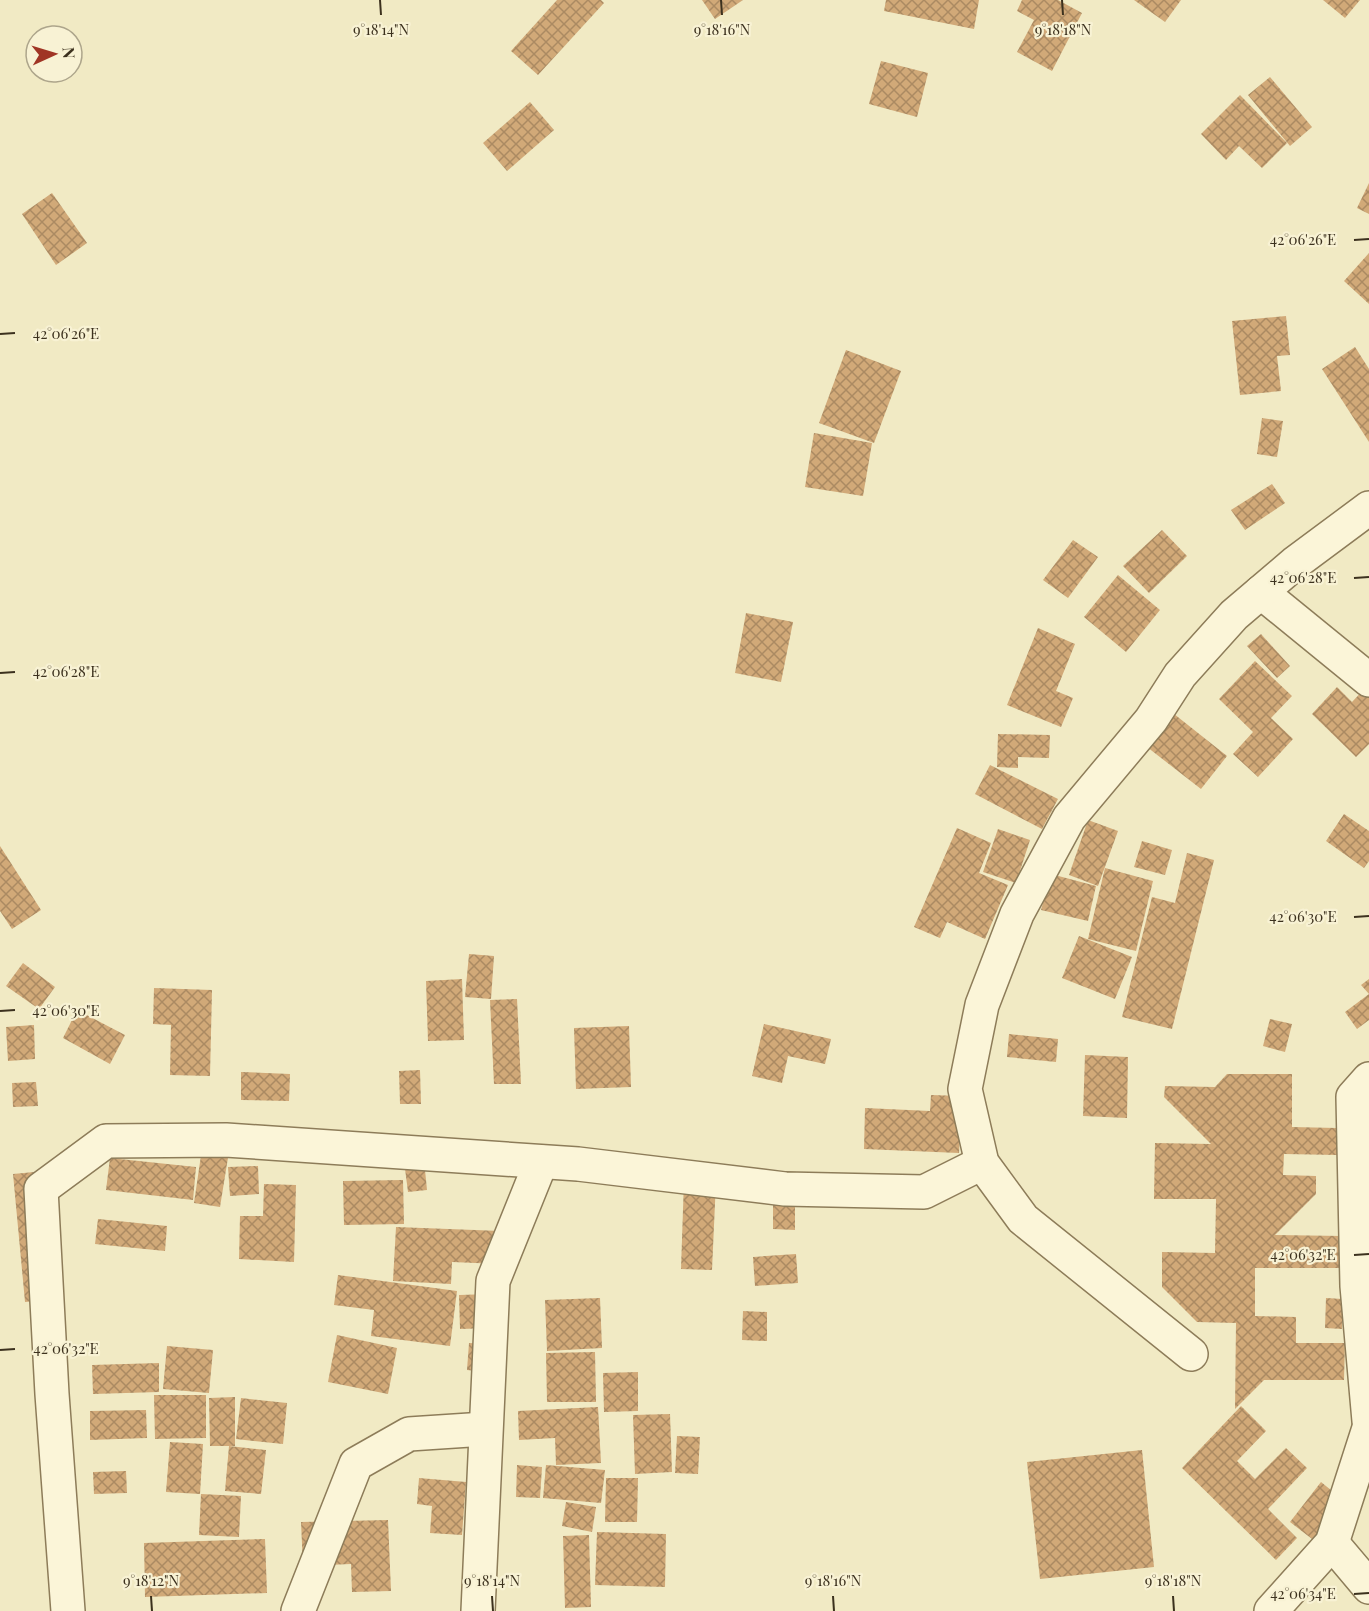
<svg xmlns="http://www.w3.org/2000/svg" width="1369" height="1611" font-family="'Playfair Display',serif">
	<defs>
		<pattern id="building-cross-hatch" width="8" height="8" patternUnits="userSpaceOnUse" patternTransform="scale(1.5)"><rect width="8" height="8" fill="#d1a978"/><path d="M0 0l8 8M0 8l8-8" fill="none" stroke="#ab8a62"/></pattern>
	</defs>
	<rect width="100%" height="100%" fill="#f1eac4"/>
	<g fill="url(#building-cross-hatch)">
		<polygon points="557,0 601,0 604,3 538,75 511,51"/>
		<polygon points="702,0 743,0 715,19"/>
		<polygon points="886,0 979,0 974,29 884,11"/>
		<polygon points="1022,0 1058,0 1082,13 1052,71 1017,52 1034,20 1017,11"/>
		<polygon points="1134,0 1181,0 1165,22"/>
		<polygon points="1323,0 1360,0 1345,18"/>
		<polygon points="881,61 928,73 917,117 869,104"/>
		<polygon points="1270,77 1312,127 1290,146 1248,95"/>
		<polygon points="1240,95 1287,143 1262,168 1239,146 1226,160 1201,134"/>
		<polygon points="530,102 554,130 507,171 483,143"/>
		<polygon points="1369,183 1369,214 1357,208"/>
		<polygon points="52,193 87,243 56,265 22,214"/>
		<polygon points="1369,253 1369,304 1344,281"/>
		<polygon points="1286,316 1290,355 1277,356 1281,391 1240,395 1232,321"/>
		<polygon points="1355,347 1369,369 1369,442 1322,369"/>
		<polygon points="846,350 901,371 874,443 819,423"/>
		<polygon points="1262,418 1283,421 1277,457 1257,454"/>
		<polygon points="814,433 872,443 863,496 805,487"/>
		<polygon points="1272,484 1285,503 1245,530 1231,510"/>
		<polygon points="1162,530 1187,556 1149,593 1123,566"/>
		<polygon points="1073,540 1098,557 1068,598 1043,580"/>
		<polygon points="1118,575 1160,610 1126,652 1084,617"/>
		<polygon points="746,613 793,622 781,682 735,673"/>
		<polygon points="1038,628 1075,644 1056,691 1073,698 1061,727 1007,705"/>
		<polygon points="1261,634 1290,666 1277,678 1247,646"/>
		<polygon points="1255,661 1292,696 1271,718 1293,739 1258,777 1233,754 1253,732 1219,699"/>
		<polygon points="1369,684 1369,744 1356,757 1312,714 1337,687 1352,702"/>
		<polygon points="1164,706 1227,756 1201,789 1138,740"/>
		<polygon points="998,734 1050,735 1049,758 1018,757 1018,768 997,767"/>
		<polygon points="990,765 1058,799 1042,829 975,794"/>
		<polygon points="1344,814 1369,831 1369,861 1364,868 1326,841"/>
		<polygon points="1088,820 1118,831 1098,886 1069,875"/>
		<polygon points="957,828 991,843 979,873 1008,885 985,939 947,922 940,938 914,927"/>
		<polygon points="998,829 1030,840 1016,883 983,872"/>
		<polygon points="1142,841 1172,850 1165,875 1134,867"/>
		<polygon points="0,846 41,910 12,929 0,911"/>
		<polygon points="1187,853 1214,860 1172,1029 1122,1017 1152,897 1175,903"/>
		<polygon points="1105,868 1153,881 1136,951 1088,939"/>
		<polygon points="1051,874 1096,886 1088,921 1041,910"/>
		<polygon points="1079,936 1132,957 1115,999 1062,978"/>
		<polygon points="469,954 494,956 491,999 465,997"/>
		<polygon points="23,963 55,987 39,1009 6,986"/>
		<polygon points="462,979 464,1040 428,1041 426,981"/>
		<polygon points="1369,979 1369,1020 1357,1029 1345,1012 1369,994 1361,985"/>
		<polygon points="154,988 212,990 210,1076 170,1075 171,1025 153,1024"/>
		<polygon points="517,999 521,1084 494,1084 490,1000"/>
		<polygon points="77,1010 125,1035 110,1064 63,1038"/>
		<polygon points="1270,1019 1292,1024 1285,1052 1263,1046"/>
		<polygon points="764,1024 831,1039 825,1064 788,1056 782,1083 752,1076"/>
		<polygon points="34,1025 35,1059 8,1061 6,1027"/>
		<polygon points="629,1026 631,1087 576,1089 574,1028"/>
		<polygon points="1009,1034 1058,1039 1056,1062 1007,1057"/>
		<polygon points="1085,1055 1128,1057 1127,1118 1083,1116"/>
		<polygon points="420,1070 421,1104 400,1104 399,1071"/>
		<polygon points="241,1072 290,1074 289,1101 241,1100"/>
		<polygon points="1227,1074 1292,1074 1292,1127 1337,1128 1337,1155 1284,1154 1283,1175 1316,1176 1316,1194 1275,1235 1343,1236 1343,1268 1255,1268 1255,1316 1296,1317 1296,1343 1345,1343 1344,1380 1264,1380 1235,1409 1236,1323 1197,1322 1162,1287 1162,1252 1215,1253 1216,1199 1154,1199 1155,1143 1211,1144 1164,1097 1165,1086 1215,1087"/>
		<polygon points="36,1082 38,1106 13,1107 12,1083"/>
		<polygon points="931,1095 962,1096 959,1153 864,1149 865,1108 930,1111"/>
		<polygon points="205,1128 232,1133 220,1207 194,1203"/>
		<polygon points="423,1150 427,1190 408,1192 403,1153"/>
		<polygon points="110,1158 196,1167 193,1200 106,1190"/>
		<polygon points="258,1166 259,1194 230,1196 228,1167"/>
		<polygon points="45,1171 57,1299 25,1302 13,1174"/>
		<polygon points="403,1180 404,1224 344,1225 343,1181"/>
		<polygon points="684,1180 716,1181 712,1270 681,1269"/>
		<polygon points="264,1184 296,1185 294,1262 239,1259 240,1216 263,1216"/>
		<polygon points="773,1205 795,1205 795,1230 773,1229"/>
		<polygon points="98,1219 167,1226 165,1251 95,1244"/>
		<polygon points="396,1227 501,1231 499,1264 452,1262 451,1284 393,1281"/>
		<polygon points="796,1254 798,1283 755,1286 753,1257"/>
		<polygon points="338,1275 457,1291 450,1346 371,1336 374,1310 334,1305"/>
		<polygon points="491,1294 492,1328 460,1329 459,1295"/>
		<polygon points="600,1298 602,1348 547,1351 545,1300"/>
		<polygon points="1326,1298 1343,1299 1342,1329 1325,1328"/>
		<polygon points="743,1311 767,1312 767,1341 742,1340"/>
		<polygon points="337,1335 397,1348 388,1394 328,1382"/>
		<polygon points="469,1343 488,1344 486,1372 467,1370"/>
		<polygon points="167,1346 213,1350 209,1393 163,1389"/>
		<polygon points="595,1352 596,1402 547,1402 546,1353"/>
		<polygon points="159,1363 159,1392 93,1394 92,1365"/>
		<polygon points="638,1372 638,1411 604,1412 603,1373"/>
		<polygon points="154,1395 206,1395 206,1438 155,1439"/>
		<polygon points="235,1397 235,1446 210,1446 209,1398"/>
		<polygon points="241,1398 287,1403 283,1444 236,1439"/>
		<polygon points="1241,1406 1266,1431 1237,1461 1255,1479 1286,1448 1307,1468 1268,1509 1297,1538 1276,1560 1182,1468"/>
		<polygon points="598,1407 601,1463 556,1465 555,1438 519,1440 518,1411"/>
		<polygon points="146,1410 147,1438 90,1440 90,1411"/>
		<polygon points="670,1414 672,1472 635,1474 633,1415"/>
		<polygon points="677,1436 700,1437 698,1474 675,1473"/>
		<polygon points="170,1442 203,1444 200,1494 166,1492"/>
		<polygon points="229,1446 266,1450 261,1494 225,1491"/>
		<polygon points="1142,1450 1154,1567 1040,1579 1027,1462"/>
		<polygon points="517,1465 542,1467 540,1498 516,1497"/>
		<polygon points="546,1465 605,1470 601,1503 543,1498"/>
		<polygon points="126,1471 127,1493 94,1494 93,1472"/>
		<polygon points="419,1478 466,1482 462,1535 430,1533 432,1506 417,1504"/>
		<polygon points="606,1478 638,1478 637,1522 605,1522"/>
		<polygon points="1321,1482 1347,1503 1316,1542 1290,1522"/>
		<polygon points="201,1494 241,1496 239,1537 199,1535"/>
		<polygon points="566,1502 596,1507 592,1532 562,1526"/>
		<polygon points="388,1520 391,1591 352,1592 351,1564 303,1566 301,1522"/>
		<polygon points="597,1532 666,1534 665,1587 595,1585"/>
		<polygon points="589,1535 591,1607 565,1608 563,1536"/>
		<polygon points="265,1539 267,1593 145,1597 144,1543"/>
	</g>
	<g fill="none" stroke-linecap="round" stroke-linejoin="round">
		<g stroke="#8d7c59" stroke-width="36">
			<g id="minor">
				<polyline points="1261,592 1369,680"/>
				<polyline points="1369,1079 1353,1097 1357,1286 1369,1421"/>
				<polyline points="1191,1354 1023,1219 982,1163 965,1089 982,1005 1017,914 1069,818 1151,720 1180,675 1234,615 1295,563 1369,508"/>
				<polyline points="1332,1543 1369,1587"/>
				<polyline points="68,1611 52,1394 41,1189 106,1141 226,1140 578,1164 785,1189 924,1192 982,1163"/>
				<polyline points="298,1611 356,1464 409,1434 485,1429"/>
				<polyline points="478,1611 493,1281 541,1162"/>
				<polyline points="1271,1611 1332,1543 1369,1428"/>
			</g>
		</g>
		<use href="#minor" stroke="#fbf5d8" stroke-width="33"/>
	</g>
	<path fill="none" stroke="#3c311e" stroke-width="2" d="M380,0L381,15M721,0L722,15M1062,0L1063,15M1354,240L1369,239M0,334L15,333M1354,578L1369,577M0,673L15,672M1354,917L1369,916M0,1011L15,1010M1354,1255L1369,1254M0,1350L15,1349M1354,1594L1369,1593M151,1596L152,1611M492,1596L493,1611M833,1596L834,1611M1173,1596L1174,1611"/>
	<g font-size="15" text-anchor="middle" fill="#3c311e" stroke="#f8f2d4" stroke-width="4.5" stroke-linejoin="round" paint-order="stroke">
		<text x="381" y="35">9°18'14"N</text>
		<text x="722" y="35">9°18'16"N</text>
		<text x="1063" y="35">9°18'18"N</text>
		<text x="1303" y="245">42°06'26"E</text>
		<text x="66" y="339">42°06'26"E</text>
		<text x="1303" y="583">42°06'28"E</text>
		<text x="66" y="677">42°06'28"E</text>
		<text x="1303" y="922">42°06'30"E</text>
		<text x="66" y="1016">42°06'30"E</text>
		<text x="1303" y="1260">42°06'32"E</text>
		<text x="66" y="1354">42°06'32"E</text>
		<text x="151" y="1586">9°18'12"N</text>
		<text x="492" y="1586">9°18'14"N</text>
		<text x="833" y="1586">9°18'16"N</text>
		<text x="1173" y="1586">9°18'18"N</text>
		<text x="1303" y="1599">42°06'34"E</text>
	</g>
	<g transform="translate(54 54) rotate(86)"><circle r="28" fill="#f8f2d4" stroke="#ada58b" stroke-width="1.5"/>
	<path d="M0-4.5L10 22L0 15L-10 22Z" fill="#a03525"/>
	<text y="-9" font-size="16" font-weight="bold" text-anchor="middle" fill="#3c311e">N</text>
	</g>
</svg>
